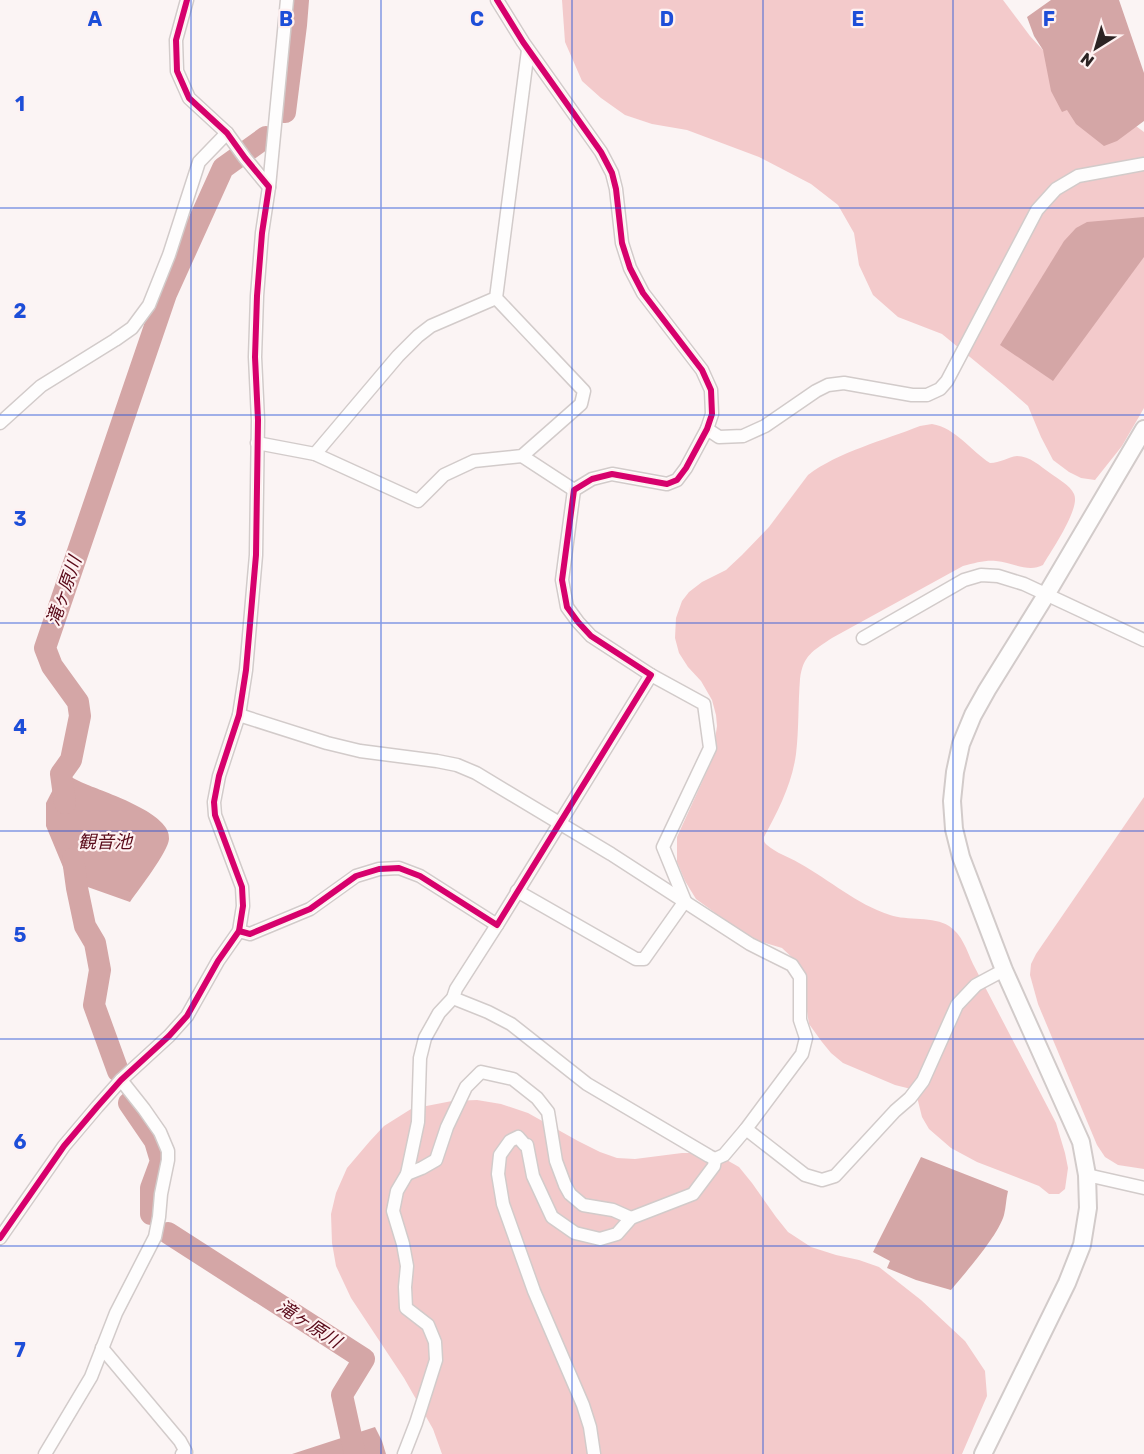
<svg xmlns="http://www.w3.org/2000/svg" width="1144" height="1454" font-family="Rubik,'Noto Sans JP',sans-serif">
	<rect width="100%" height="100%" fill="#fbf4f4"/>
	<g fill="#f3cacb">
		<polygon points="562,0 1003,0 1030,36 1064,73 1144,132 1144,408 1122,446 1095,480 1081,478 1069,472 1053,460 1041,437 1028,406 1004,385 942,334 898,317 873,295 859,265 854,233 838,205 811,184 759,157 687,130 652,124 625,115 601,98 582,81 565,42"/>
		<path d="M932,424C956,428 971,451 990,463C1000,463 1008,457 1017,456C1030,456 1040,466 1050,473C1058,479 1070,485 1074,494C1081,508 1051,551 1043,565C1028,573 1012,562 996,561C985,560 975,563 963,566L832,638C813,651 803,655 800,679C798,704 799,730 796,754C792,784 778,811 764,837C764,842 764,842 767,845C776,853 789,857 799,863C830,880 856,904 890,915C907,921 934,916 949,926C962,934 967,951 973,964L1056,1123L1065,1153L1068,1168L1065,1189L1059,1194H1049L1039,1186L977,1162L951,1148L929,1129L922,1117L917,1097L911,1089L895,1085L843,1063L831,1053L822,1042L809,1024L805,999L803,977L799,964L782,948L735,934L714,912L696,899L685,881L677,862V837L712,760L717,726L716,715L712,700L701,681L688,667L679,653L675,638L676,618L682,601L689,592L702,582L726,570L742,555L769,527L808,475C838,452 885,440 920,426Z"/>
		<polygon points="1144,797 1144,1169 1118,1165 1105,1157 1097,1145 1038,1004 1030,975 1031,964 1036,954"/>
		<polygon points="477,1100 501,1104 528,1113 578,1141 600,1152 617,1158 635,1159 682,1153 705,1153 718,1155 739,1167 752,1183 776,1217 788,1232 811,1247 836,1255 859,1260 879,1267 921,1300 965,1341 985,1371 987,1396 962,1454 442,1454 433,1429 404,1378 351,1298 336,1266 332,1243 331,1214 336,1193 347,1168 370,1141 384,1126 411,1109 452,1101"/>
	</g>
	<g fill="#d4a6a6">
		<polygon points="1051,0 1119,0 1144,73 1144,121 1117,141 1104,146 1076,124 1067,110 1062,112 1051,91 1043,50 1034,36 1027,17"/>
		<polygon points="1144,217 1144,257 1053,381 1000,345 1064,241 1076,228 1087,222"/>
		<path d="M63,773C72,777 80,782 88,785C107,793 172,814 169,839C168,852 139,889 130,902L82,885L73,891L46,826V803L61,774Z"/>
		<path d="M921,1157L1008,1191C1006,1199 1006,1207 1004,1215C998,1236 965,1273 951,1290L916,1280L887,1268L890,1261L873,1252Z"/>
		<polygon points="375,1427 382,1441 386,1454 292,1454"/>
	</g>
	<g fill="none" stroke-linecap="round" stroke-linejoin="round">
		<g stroke="#d4a6a6" stroke-width="22">
			<polyline points="285,112 296,25 298,0"/>
			<polyline points="65,803 61,774 71,760 80,716 78,702 52,666 45,648 166,294 223,168 266,137"/>
			<polyline points="73,859 77,888 85,926 95,943 100,970 94,1005 118,1071"/>
			<polyline points="129,1103 155,1141 161,1161 151,1188 151,1214"/>
			<polyline points="168,1233 364,1359 342,1395 355,1454"/>
		</g>
		<g stroke="#d2cbca" stroke-width="15">
			<g id="street">
				<polyline points="269,187 287,0"/>
				<polyline points="496,298 431,326 418,336 398,356 315,454 418,501 444,475 474,461 522,456 581,404 584,391 496,298 528,50"/>
				<polyline points="0,423 41,386 115,340 132,328 149,305 169,255 199,162 227,133"/>
				<polyline points="707,429 719,437 743,436 765,426 816,391 828,385 844,383 912,395 927,395 940,389 947,381 1037,210 1056,189 1078,176 1144,164"/>
				<polyline points="257,443 315,454"/>
				<polyline points="522,456 574,490"/>
				<polyline points="863,638 964,580 981,575 998,576 1024,584 1144,640"/>
				<polyline points="239,715 327,743 360,751 437,761 457,765 476,773 611,854 750,944 792,965 800,977 800,1020 806,1038 802,1054 746,1129 724,1155 715,1159 709,1156 587,1084 511,1024 488,1012 453,998"/>
				<polyline points="517,891 636,959 644,959 685,901 663,847 710,748 704,704 651,675"/>
				<polyline points="239,931 250,934 310,909 356,876 379,869 399,868 420,876 497,925 651,675 591,636 578,622 567,607 562,580 574,490 592,479 612,474 667,484 677,480 686,468 707,429 712,414 711,390 702,370 643,293 630,268 622,243 616,189 612,173 601,152 523,42 497,0"/>
				<polyline points="746,1129 805,1175 822,1180 835,1176 895,1111 910,1098 923,1081 957,1005 976,985 1004,970"/>
				<polyline points="407,1174 422,1168 436,1160 447,1127 466,1087 481,1072 513,1079 537,1098 548,1112 556,1161 565,1185 570,1194 583,1205 613,1210 631,1218"/>
				<polyline points="1087,1175 1144,1188"/>
				<polyline points="0,1238 64,1146 97,1107 121,1080 169,1036 187,1016 218,961 239,931 243,906 242,887 215,815 214,802 219,776 239,715 246,670 256,555 258,420 255,357 257,296 262,233 269,187 245,158 227,133 189,98 177,71 176,40 187,0"/>
				<polyline points="102,1348 180,1441 186,1452 182,1454"/>
				<polyline points="45,1454 91,1377 116,1313 155,1237 159,1217 161,1194 168,1160 168,1151 160,1132 144,1109 121,1080"/>
				<polyline points="404,1454 416,1423 436,1360 435,1342 428,1325 406,1308 405,1287 407,1266 403,1244 393,1211 397,1191 407,1174 418,1122 420,1058 425,1038 439,1013 453,998 456,989 497,925"/>
				<polyline points="594,1454 590,1427 583,1405 534,1291 503,1204 498,1174 500,1155 510,1141 518,1137 525,1145 527,1145 533,1176 552,1217 575,1233 600,1239 617,1234 631,1218 693,1194 714,1166 715,1159"/>
			</g>
		</g>
		<g stroke="#d2cbca" stroke-width="20">
			<polyline id="secondary" points="983,1454 1067,1283 1082,1245 1088,1208 1087,1175 1081,1142 1004,970 961,857 954,829 952,801 955,772 961,744 973,715 987,690 1046,595 1144,429"/>
		</g>
		<use href="#street" stroke="#fefdfd" stroke-width="12"/>
		<use href="#secondary" stroke="#fefdfd" stroke-width="16"/>
		<g stroke="#fef1f1" stroke-width="10">
			<g id="cycleway">
				<polyline points="239,931 250,934 310,909 356,876 379,869 399,868 420,876 497,925 651,675 591,636 578,622 567,607 562,580 574,490 592,479 612,474 667,484 677,480 686,468 707,429 712,414 711,390 702,370 643,293 630,268 622,243 616,189 612,173 601,152 523,42 497,0"/>
				<polyline points="0,1238 64,1146 97,1107 121,1080 169,1036 187,1016 218,961 239,931 243,906 242,887 215,815 214,802 219,776 239,715 246,670 256,555 258,420 255,357 257,296 262,233 269,187 245,158 227,133 189,98 177,71 176,40 187,0"/>
			</g>
		</g>
		<use href="#cycleway" stroke="#d6006c" stroke-width="6"/>
	</g>
	<path fill="none" stroke="#1d4ed8" stroke-width="1.5" stroke-opacity="0.55" d="M191,0V1454M381,0V1454M572,0V1454M763,0V1454M953,0V1454M0,208H1144M0,415H1144M0,623H1144M0,831H1144M0,1039H1144M0,1246H1144"/>
	<g text-anchor="middle" dominant-baseline="central" stroke-width="4.5" stroke-linejoin="round" paint-order="stroke">
		<g font-size="18" font-style="italic" fill="#590918" stroke="#fef1f1">
			<text transform="translate(64 591) rotate(-71)">滝ヶ原川</text>
			<text x="105" y="842">観音池</text>
			<text transform="translate(309 1324) rotate(33)">滝ヶ原川</text>
		</g>
	</g>
	<g font-size="20" text-anchor="middle" font-weight="bold" fill="#1d4ed8" stroke="#fef1f1" stroke-width="4.5" stroke-linejoin="round" paint-order="stroke">
		<text x="95" y="26">A</text>
		<text x="286" y="26">B</text>
		<text x="477" y="26">C</text>
		<text x="667" y="26">D</text>
		<text x="858" y="26">E</text>
		<text x="1049" y="26">F</text>
		<text x="20" y="111">1</text>
		<text x="20" y="318">2</text>
		<text x="20" y="526">3</text>
		<text x="20" y="734">4</text>
		<text x="20" y="942">5</text>
		<text x="20" y="1149">6</text>
		<text x="20" y="1357">7</text>
	</g>
	<g transform="translate(1096 48) rotate(217)" stroke="#fef1f1" stroke-width="4.5" paint-order="stroke">
	<path d="M0-4.5L10 22L0 15L-10 22Z" fill="#2b2323"/>
	<text y="-9" font-size="16" font-weight="bold" text-anchor="middle" fill="#2b2323">N</text>
	</g>
</svg>
